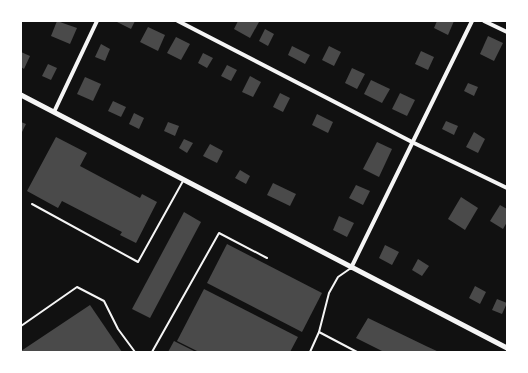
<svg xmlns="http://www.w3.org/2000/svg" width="528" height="373" font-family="'Fira Sans',sans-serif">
	<rect width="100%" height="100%" fill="#111"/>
	<g fill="#4a4a4a">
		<polygon points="57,21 77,28 70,44 51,36"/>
		<polygon points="118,21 135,21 131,29 117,22"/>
		<polygon points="238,21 258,21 259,22 250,38 234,29"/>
		<polygon points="437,21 454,21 448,35 434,28"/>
		<polygon points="148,27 165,35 158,51 140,42"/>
		<polygon points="265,29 274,34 268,46 259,41"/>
		<polygon points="488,36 503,43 494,61 480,54"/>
		<polygon points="176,37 190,44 181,60 167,53"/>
		<polygon points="101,44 110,49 105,61 95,57"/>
		<polygon points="292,46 310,55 305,64 288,55"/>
		<polygon points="329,46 341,52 334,66 322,60"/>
		<polygon points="421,51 434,57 428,70 415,64"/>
		<polygon points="21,52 30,56 24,69 21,67"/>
		<polygon points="203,53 213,58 207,68 198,63"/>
		<polygon points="48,64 57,68 51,80 42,76"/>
		<polygon points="227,65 237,70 231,81 221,76"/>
		<polygon points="352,68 365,74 357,89 345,83"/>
		<polygon points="250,76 261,82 253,97 242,92"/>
		<polygon points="85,77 101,84 93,101 77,94"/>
		<polygon points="371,80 390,89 382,103 364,94"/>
		<polygon points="468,83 478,87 474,96 464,91"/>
		<polygon points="280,93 290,98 283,112 273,107"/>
		<polygon points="400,93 415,100 407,116 392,109"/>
		<polygon points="113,101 126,107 121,117 108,111"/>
		<polygon points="134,113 144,118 139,129 129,124"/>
		<polygon points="317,114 333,122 328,133 312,125"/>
		<polygon points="446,121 458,126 454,135 442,129"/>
		<polygon points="21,122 26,124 21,134"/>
		<polygon points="168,122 179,126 175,136 164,131"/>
		<polygon points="474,132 485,139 478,153 466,147"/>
		<polygon points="56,137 87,153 80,166 140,198 142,194 157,202 136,243 120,235 122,232 62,201 58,208 27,191"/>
		<polygon points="184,139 193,143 187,153 179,148"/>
		<polygon points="377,142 392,149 379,177 363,169"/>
		<polygon points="210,144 223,151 217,163 203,156"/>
		<polygon points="240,170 250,176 246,184 235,178"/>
		<polygon points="273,183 296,194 290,206 267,195"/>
		<polygon points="356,185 370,191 363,205 349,198"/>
		<polygon points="461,197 478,208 465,230 448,219"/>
		<polygon points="500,205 507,209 507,222 503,229 490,221"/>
		<polygon points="184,212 201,222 150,318 132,309"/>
		<polygon points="339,216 354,223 347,237 333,230"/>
		<polygon points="227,244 322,293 302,332 207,283"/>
		<polygon points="385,245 399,252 392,265 379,258"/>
		<polygon points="418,259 429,266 422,276 412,270"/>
		<polygon points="475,286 486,292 480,304 469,298"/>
		<polygon points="204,289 298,337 290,352 199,352 177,341"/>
		<polygon points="497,299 507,303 502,314 492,310"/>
		<polygon points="90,305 122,352 21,352 21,351"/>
		<polygon points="368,318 426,346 439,352 384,352 356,338"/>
		<polygon points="174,341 196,352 168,352"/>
	</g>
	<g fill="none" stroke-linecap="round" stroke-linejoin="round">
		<g stroke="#f5f5f5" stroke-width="2">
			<polyline points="32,204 138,262 183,181"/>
			<polyline points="21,326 77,287 104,301 118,329 135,352"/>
			<polyline points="319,332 357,352"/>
			<polyline points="152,352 219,233 267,258"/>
			<polyline points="310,352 319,332 329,293 338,277 351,268"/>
		</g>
		<g stroke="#f5f5f5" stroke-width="4">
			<polyline points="178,21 414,143 507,188"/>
			<polyline points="484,21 507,32"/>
			<polyline points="54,112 97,21"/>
			<polyline points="351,268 472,21"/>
		</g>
		<polyline stroke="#f5f5f5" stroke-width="5" points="21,95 507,348"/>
	</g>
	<rect width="528" height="373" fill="none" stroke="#ffffff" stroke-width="44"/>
</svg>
